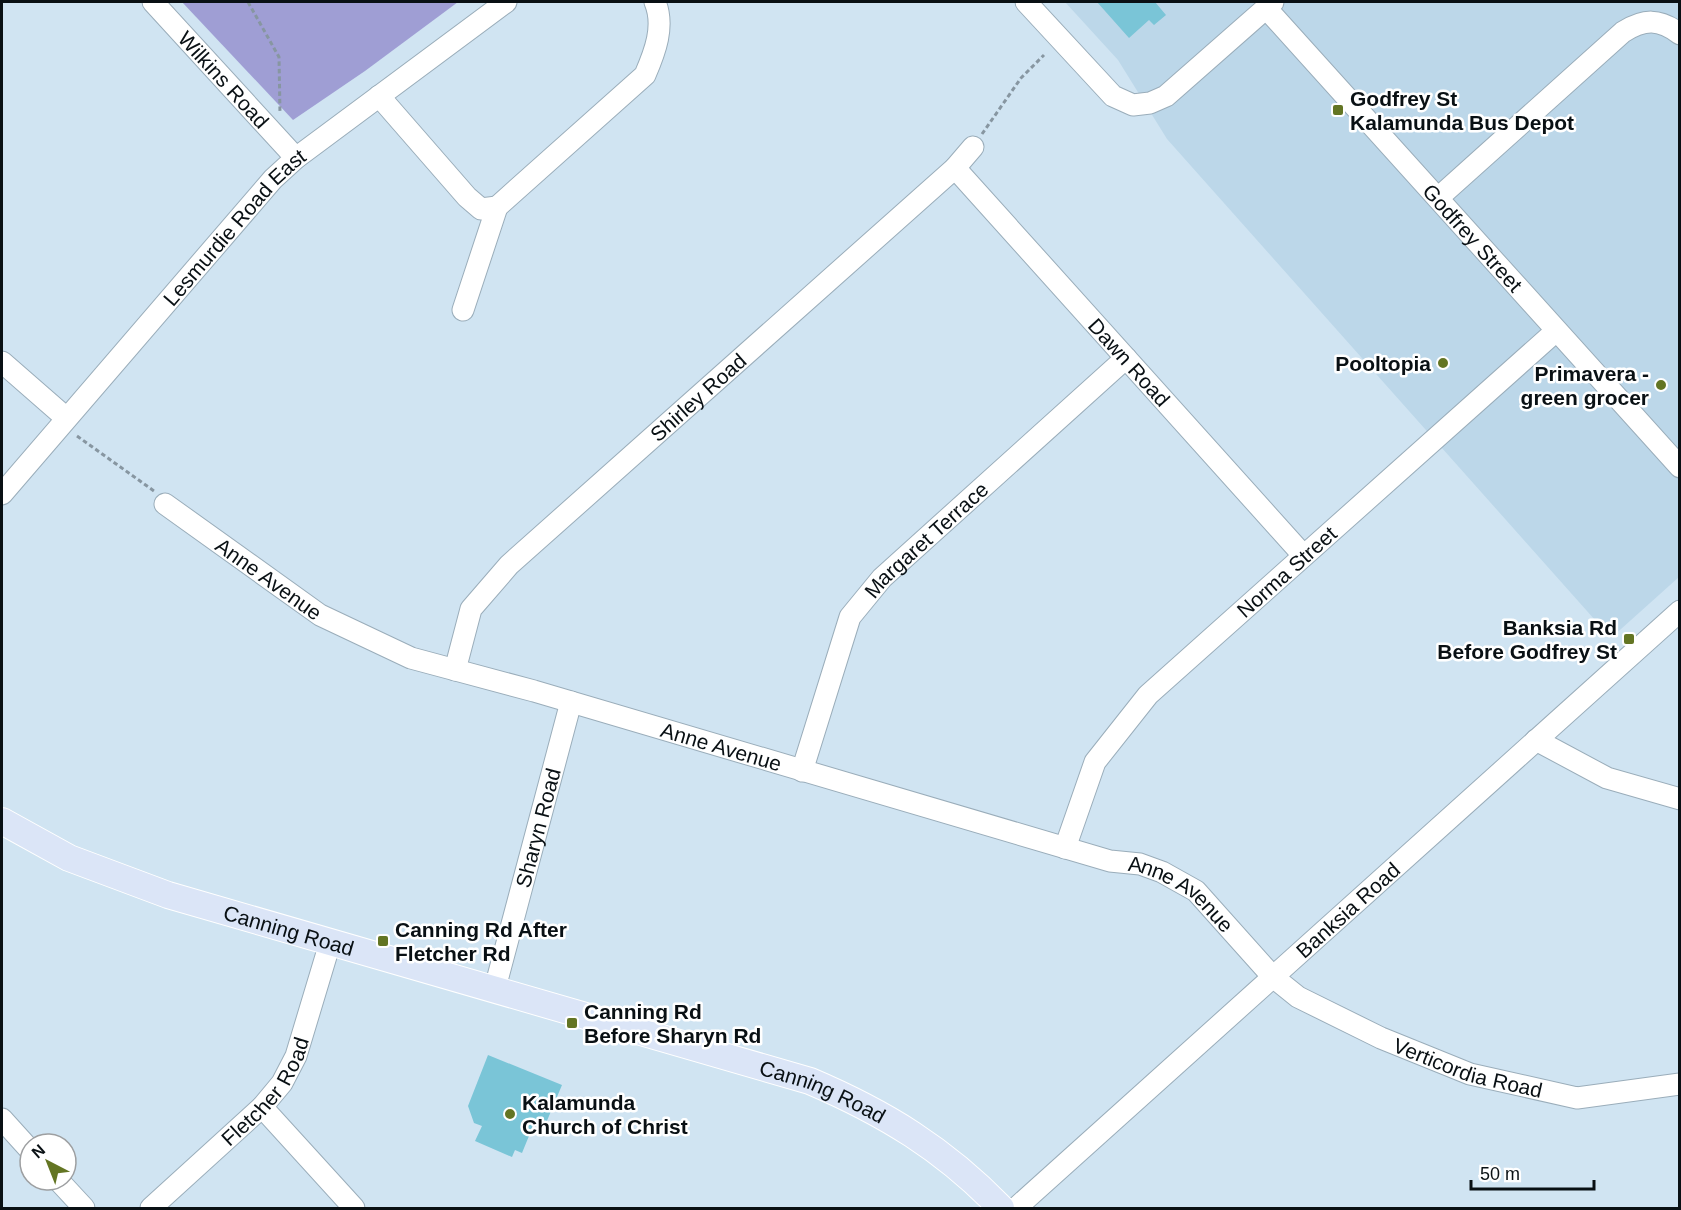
<svg xmlns="http://www.w3.org/2000/svg" width="1681" height="1210" font-family="Helvetica,sans-serif">
	<rect width="100%" height="100%" fill="#d0e4f2"/>
	<polygon fill="#bcd7e9" points="1065,2 1679,2 1679,577 1611,638 1167,139 1118,60"/>
	<polygon fill="#9f9ed4" points="182,2 458,2 365,71 293,120"/>
	<g fill="#7ac5d7">
		<polygon points="1097,2 1155,2 1166,15 1154,25 1149,20 1129,38"/>
		<polygon points="488,1055 562,1085 541,1135 531,1131 522,1153 515,1150 512,1157 475,1141 482,1126 474,1123 468,1106"/>
	</g>
	<g fill="none" stroke-linecap="round" stroke-linejoin="round">
		<g stroke="#9aadba" stroke-width="23">
			<g id="minor">
				<path id="s1" d="M153,2L296,158"/>
				<polyline points="1026,2 1113,96 1133,105 1150,103 1166,96 1273,2"/>
				<path id="s2" d="M1266,8L1680,467"/>
				<polyline points="379,96 467,197 481,209 497,207 463,310"/>
				<path id="s3" d="M955,168L1303,555"/>
				<path d="M1438,198L1623,32C1644,19 1659,18 1680,34"/>
				<path d="M497,207L645,75C655,52 665,26 655,2"/>
				<polyline points="2,362 65,417"/>
				<path id="s4" d="M2,494L273,179L296,158L506,2"/>
				<path id="s5" d="M165,504L320,615L411,658L534,691L1110,861L1140,864L1162,872L1196,891L1273,977L1298,997L1381,1038L1470,1074L1577,1098L1680,1084"/>
				<path id="s6" d="M455,670L471,609L509,565L955,168L973,147"/>
				<polyline points="1536,740 1607,778 1680,799"/>
				<path id="s7" d="M802,771L850,617L882,578L1126,358"/>
				<path id="s8" d="M1065,848L1095,762L1148,695L1556,331"/>
				<path id="s9" d="M495,988L571,702"/>
				<polyline points="262,1107 354,1208"/>
				<polyline points="2,1119 30,1150"/>
				<polyline points="58,1180 84,1208"/>
				<path id="s10" d="M151,1208L262,1107L282,1083L296,1056L330,943"/>
				<path id="s11" d="M1016,1208L1680,611"/>
			</g>
		</g>
		<g stroke="#fff" stroke-width="28">
			<g id="major">
				<path id="s12" d="M2,821L69,858L168,895L810,1081C885,1113 944,1149 1001,1208"/>
			</g>
		</g>
		<g stroke="#8796a1" stroke-width="3" stroke-dasharray="4.5 3" stroke-linecap="butt">
			<polyline points="248,2 279,57 280,113"/>
			<polyline points="982,134 1021,78 1044,55"/>
			<polyline points="77,436 154,491"/>
		</g>
		<use href="#minor" stroke="#fff" stroke-width="21"/>
		<use href="#major" stroke="#dbe5f7" stroke-width="26"/>
	</g>
	<g fill="#637523" stroke="#fff" stroke-width="2">
		<rect x="1332" y="104" width="12" height="12" rx="3"/>
		<circle cx="1443" cy="363" r="6"/>
		<circle cx="1661" cy="385" r="6"/>
		<rect x="1623" y="633" width="12" height="12" rx="3"/>
		<rect x="377" y="935" width="12" height="12" rx="3"/>
		<rect x="566" y="1017" width="12" height="12" rx="3"/>
		<circle cx="510" cy="1114" r="6"/>
	</g>
	<g text-anchor="middle" dominant-baseline="central" stroke-width="5" stroke-linejoin="round" paint-order="stroke">
		<g font-size="21" fill="#091014" stroke="#fff">
			<text stroke="none"><textPath href="#s1" startOffset="105">Wilkins Road</textPath></text>
			<text stroke="none"><textPath href="#s4" startOffset="354">Lesmurdie Road East</textPath></text>
			<text stroke="none"><textPath href="#s2" startOffset="309">Godfrey Street</textPath></text>
			<text stroke="none"><textPath href="#s3" startOffset="261">Dawn Road</textPath></text>
			<text stroke="none"><textPath href="#s6" startOffset="374">Shirley Road</textPath></text>
			<text stroke="none"><textPath href="#s7" startOffset="270">Margaret Terrace</textPath></text>
			<text stroke="none"><textPath href="#s8" startOffset="362">Norma Street</textPath></text>
			<text stroke="none"><textPath href="#s5" startOffset="128">Anne Avenue</textPath></text>
			<text stroke="none"><textPath href="#s5" startOffset="614">Anne Avenue</textPath></text>
			<text stroke="none"><textPath href="#s9" startOffset="166">Sharyn Road</textPath></text>
			<text stroke="none"><textPath href="#s5" startOffset="1100">Anne Avenue</textPath></text>
			<text stroke="none"><textPath href="#s11" startOffset="446">Banksia Road</textPath></text>
			<text stroke="none"><textPath href="#s12" startOffset="308">Canning Road</textPath></text>
			<text stroke="none"><textPath href="#s5" startOffset="1444">Verticordia Road</textPath></text>
			<text stroke="none"><textPath href="#s10" startOffset="165">Fletcher Road</textPath></text>
			<text stroke="none"><textPath href="#s12" startOffset="866">Canning Road</textPath></text>
		</g>
		<g font-size="21" font-weight="bold" fill="#091014" stroke="#fff" text-anchor="start">
			<text x="1350" y="98">Godfrey St<tspan x="1350" dy="24">Kalamunda Bus Depot</tspan></text>
			<text x="1431" y="363" text-anchor="end">Pooltopia</text>
			<text x="1649" y="373" text-anchor="end">Primavera -<tspan x="1649" dy="24">green grocer</tspan></text>
			<text x="1617" y="627" text-anchor="end">Banksia Rd<tspan x="1617" dy="24">Before Godfrey St</tspan></text>
			<text x="395" y="929">Canning Rd After<tspan x="395" dy="24">Fletcher Rd</tspan></text>
			<text x="584" y="1011">Canning Rd<tspan x="584" dy="24">Before Sharyn Rd</tspan></text>
			<text x="522" y="1102">Kalamunda<tspan x="522" dy="24">Church of Christ</tspan></text>
		</g>
	</g>
	<rect width="1681" height="1210" fill="none" stroke="#091014" stroke-width="6"/>
	<g transform="translate(48 1162) rotate(318)"><circle r="28" fill="#ffffff" stroke="#9d9fa1" stroke-width="1.5"/>
	<path d="M0-4.5L10 22L0 15L-10 22Z" fill="#637523"/>
	<text y="-9" font-size="16" font-weight="bold" text-anchor="middle" fill="#091014">N</text>
	</g>
	<path d="M1471 1180v9h123v-9" fill="none" stroke="#091014" stroke-width="3"/>
	<text x="1480" y="1180" font-size="18" fill="#091014" stroke="#ffffff" stroke-width="4.5" paint-order="stroke">50 m</text>
</svg>
